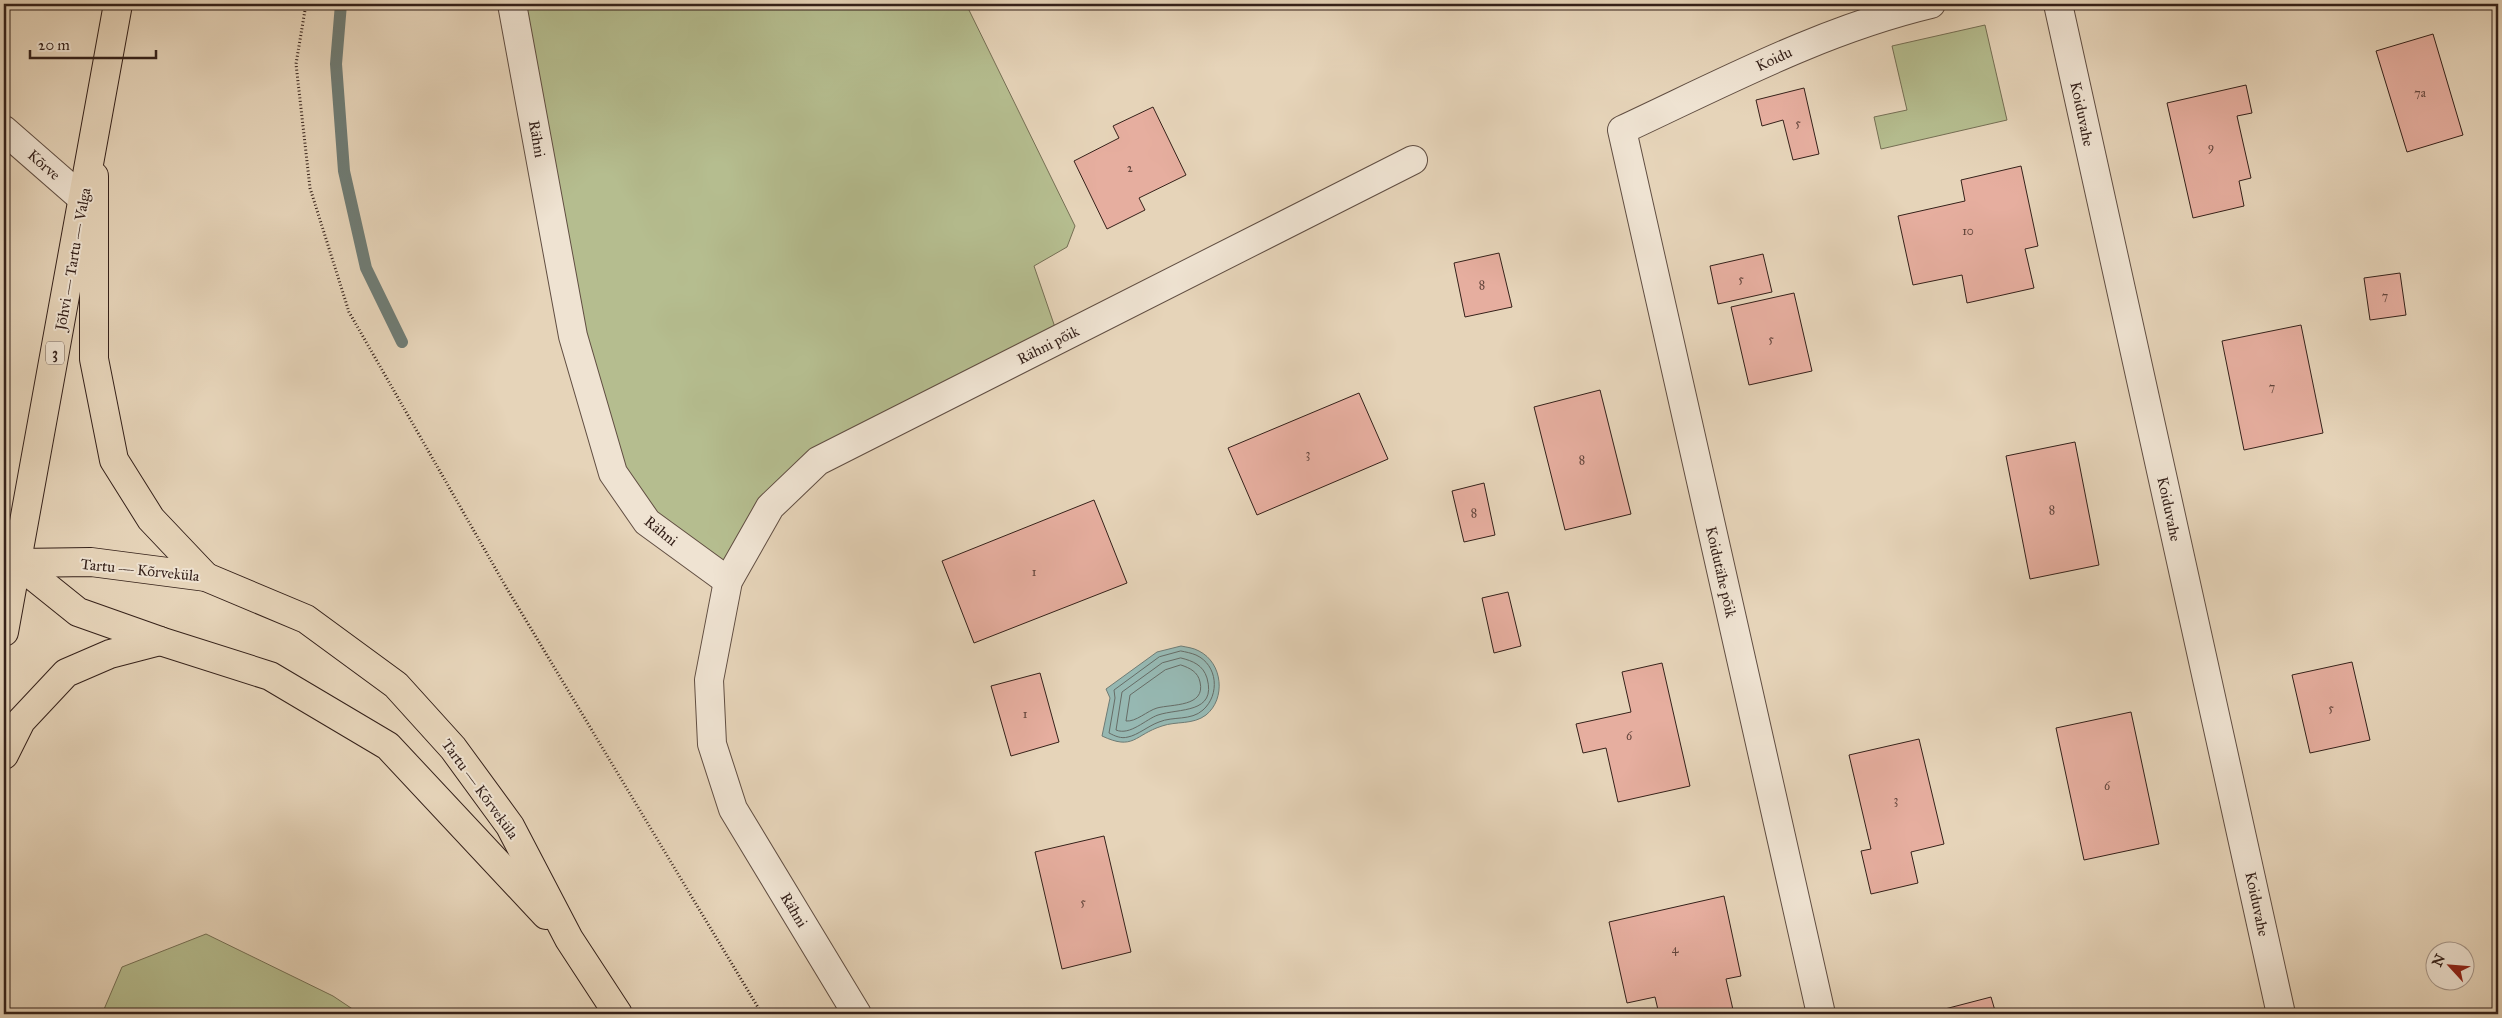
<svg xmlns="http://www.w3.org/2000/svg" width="2502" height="1018" font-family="'IM FELL Great Primer',serif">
	<rect width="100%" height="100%" fill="#e6d4b9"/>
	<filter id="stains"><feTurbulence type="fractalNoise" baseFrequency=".004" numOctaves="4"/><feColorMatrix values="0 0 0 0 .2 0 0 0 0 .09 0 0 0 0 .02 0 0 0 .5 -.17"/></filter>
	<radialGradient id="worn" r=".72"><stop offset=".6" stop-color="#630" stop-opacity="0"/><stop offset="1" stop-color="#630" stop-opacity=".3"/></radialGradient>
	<g fill="#b5bd8f" stroke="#756f54">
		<polygon points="512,4 966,4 1075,226 1067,247 1034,266 1059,339 818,461 728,581 613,473"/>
		<polygon points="1985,25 2007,120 1881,149 1874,117 1907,110 1892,46"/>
		<polygon points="206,934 333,996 360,1014 102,1014 122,967"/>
	</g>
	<path fill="#96b8b2" stroke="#6f7c75" d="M1181,646C1186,647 1194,648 1199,651C1223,663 1226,699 1206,715C1193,725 1176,721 1162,726C1134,735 1134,751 1102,736L1110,698L1106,689L1157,652Z"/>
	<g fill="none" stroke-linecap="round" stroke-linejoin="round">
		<g stroke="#666c66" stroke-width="1">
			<path d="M1181,651C1186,652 1191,653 1196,655C1218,665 1220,695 1203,710C1191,721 1173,716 1159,722C1148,726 1138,735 1128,737C1121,739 1115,736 1109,733L1115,698L1114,690L1159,657Z"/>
			<path d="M1181,658C1193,661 1203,665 1207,678C1217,714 1179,708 1158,715C1146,719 1130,736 1116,730L1122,692L1162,663Z"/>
			<path d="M1181,665C1190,668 1198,672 1200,682C1206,707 1172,704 1157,708C1147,711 1136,722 1126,721L1130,695L1165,670Z"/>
		</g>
		<polyline stroke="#6f7c75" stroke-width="12" points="341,4 336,64 344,171 366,268 402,342"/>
	</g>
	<g fill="#e6ae9f" stroke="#35211a">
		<polygon points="2433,34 2463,135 2407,152 2376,51"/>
		<polygon points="2246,85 2252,113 2237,116 2251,178 2239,181 2244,206 2193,218 2167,103"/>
		<polygon points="1804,88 1819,154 1793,160 1783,120 1762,126 1756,100"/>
		<polygon points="1153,107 1186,175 1139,198 1145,210 1107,229 1074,161 1119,138 1113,126"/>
		<polygon points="2021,166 2038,246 2025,249 2034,288 1967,303 1962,275 1913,285 1898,216 1965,201 1961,180"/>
		<polygon points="1499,253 1512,307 1465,317 1454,263"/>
		<polygon points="1763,254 1772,292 1718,304 1710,266"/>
		<polygon points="2400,273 2406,315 2370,320 2364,278"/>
		<polygon points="1794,293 1812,371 1749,385 1731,307"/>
		<polygon points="2301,325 2323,433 2244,450 2222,341"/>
		<polygon points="1600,390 1631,514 1565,530 1534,407"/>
		<polygon points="1359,393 1388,459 1257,515 1228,448"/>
		<polygon points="2075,442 2099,565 2030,579 2006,456"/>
		<polygon points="1484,483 1495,535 1464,542 1452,491"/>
		<polygon points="1094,500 1127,583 974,643 942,561"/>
		<polygon points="1508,592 1521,646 1494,653 1482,598"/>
		<polygon points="2352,662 2370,740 2310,753 2292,675"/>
		<polygon points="1662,663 1690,786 1618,802 1606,748 1583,753 1576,724 1631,712 1622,672"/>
		<polygon points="1040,673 1059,742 1011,756 991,686"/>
		<polygon points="2131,712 2159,844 2084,860 2056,728"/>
		<polygon points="1919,739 1944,844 1911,852 1918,883 1871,894 1861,851 1871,849 1849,755"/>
		<polygon points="1104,836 1131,952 1062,969 1035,852"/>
		<polygon points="1724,896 1741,976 1726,979 1734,1014 1659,1014 1655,997 1627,1003 1609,922"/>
		<polygon points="1991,997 1996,1014 1942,1014 1941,1010"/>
	</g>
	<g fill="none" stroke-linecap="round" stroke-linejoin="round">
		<g stroke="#614e42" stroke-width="30">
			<g id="minor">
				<polyline points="512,4 573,336 613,473 647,522 728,581"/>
				<polyline points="2058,4 2281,1014"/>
				<polyline points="4,130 83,199"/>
				<polyline points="857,1014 733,809 712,744 709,680 728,581 770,507 818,461 1413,160"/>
				<path d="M1821,1014L1622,130C1723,83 1822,30 1931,4"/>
			</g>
		</g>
		<g stroke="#35211a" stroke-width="30">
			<g id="major">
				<polyline points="94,176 94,359 114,460 151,519 206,577"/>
				<polyline points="17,563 91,562 206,577 306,619 396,685 453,748 510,826 569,939 618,1014"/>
				<polyline points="17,563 78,612 160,641 270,676 388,746 546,915"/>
				<polyline points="4,755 21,721 66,673 110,654 160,641"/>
			</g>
		</g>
		<g stroke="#35211a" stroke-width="30">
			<polyline id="highway" points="4,632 118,4"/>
		</g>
		<polyline stroke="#35211a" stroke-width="3" stroke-dasharray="1 2.5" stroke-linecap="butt" points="306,4 296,64 310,188 349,312 506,587 762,1014"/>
		<use href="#minor" stroke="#efe3d2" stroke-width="28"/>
		<use href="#major" stroke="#e6d4b9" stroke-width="28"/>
		<use href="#highway" stroke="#e6d4b9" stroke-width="28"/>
	</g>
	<g text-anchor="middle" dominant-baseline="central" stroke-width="4" stroke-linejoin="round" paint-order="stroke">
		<g font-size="12" fill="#61443b">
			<text x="2420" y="93">7a</text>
			<text x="1798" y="123">5</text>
			<text x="2211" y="147">9</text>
			<text x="1130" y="168">2</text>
			<text x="1968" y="231">10</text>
			<text x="1741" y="279">5</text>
			<text x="1482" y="285">8</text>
			<text x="2385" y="296">7</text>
			<text x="1771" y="339">5</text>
			<text x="2272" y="387">7</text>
			<text x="1308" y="454">3</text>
			<text x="1582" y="460">8</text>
			<text x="2052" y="510">8</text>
			<text x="1474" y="513">8</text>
			<text x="1034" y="572">1</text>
			<text x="2331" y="708">5</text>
			<text x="1025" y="714">1</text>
			<text x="1629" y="736">6</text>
			<text x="2107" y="786">6</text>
			<text x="1896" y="800">3</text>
			<text x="1083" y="902">5</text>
			<text x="1675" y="949">4</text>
		</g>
		<rect fill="#efe3d2" stroke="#6d5b51" stroke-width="1" x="46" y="341.5" width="18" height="23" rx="4"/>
		<g font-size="14" font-weight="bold" fill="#35211a">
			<text x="55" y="353">3</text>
		</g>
		<g font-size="15" fill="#35211a" stroke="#efe3d2">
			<text transform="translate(1774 59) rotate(-25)">Koidu</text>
			<text transform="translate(2082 114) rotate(78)">Koiduvahe</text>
			<text transform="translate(537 139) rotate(80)">Rähni</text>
			<text transform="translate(44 165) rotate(41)">Kõrve</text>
			<text transform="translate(73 259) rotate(-80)">Jõhvi — Tartu — Valga</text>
			<text transform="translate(1048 345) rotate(-27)">Rähni põik</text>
			<text transform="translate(2169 509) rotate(78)">Koiduvahe</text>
			<text transform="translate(661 531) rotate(39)">Rähni</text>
			<text transform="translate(140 570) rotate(6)">Tartu — Kõrveküla</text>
			<text transform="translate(1721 572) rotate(77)">Koidutähe põik</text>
			<text transform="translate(480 789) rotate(54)">Tartu — Kõrveküla</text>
			<text transform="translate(2257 904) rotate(78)">Koiduvahe</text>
			<text transform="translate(794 910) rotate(59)">Rähni</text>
		</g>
	</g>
	<rect width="2502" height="1018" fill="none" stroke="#e6d4b9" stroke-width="20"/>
	<rect x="5" y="5" width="2492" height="1008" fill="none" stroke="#35211a" stroke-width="2.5"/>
	<rect x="10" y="10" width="2482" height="998" fill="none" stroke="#35211a"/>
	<g transform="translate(2450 966) rotate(296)"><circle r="24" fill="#efe3d2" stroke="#a59588"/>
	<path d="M0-4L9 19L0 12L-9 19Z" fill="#8f2418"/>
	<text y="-8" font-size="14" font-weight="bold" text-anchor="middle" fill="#35211a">N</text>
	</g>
	<path d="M30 50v8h126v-8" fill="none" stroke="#35211a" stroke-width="2.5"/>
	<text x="38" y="50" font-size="15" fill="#35211a" stroke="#efe3d2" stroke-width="4" paint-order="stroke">20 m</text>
	<rect width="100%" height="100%" filter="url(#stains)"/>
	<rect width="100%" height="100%" fill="url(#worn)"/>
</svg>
